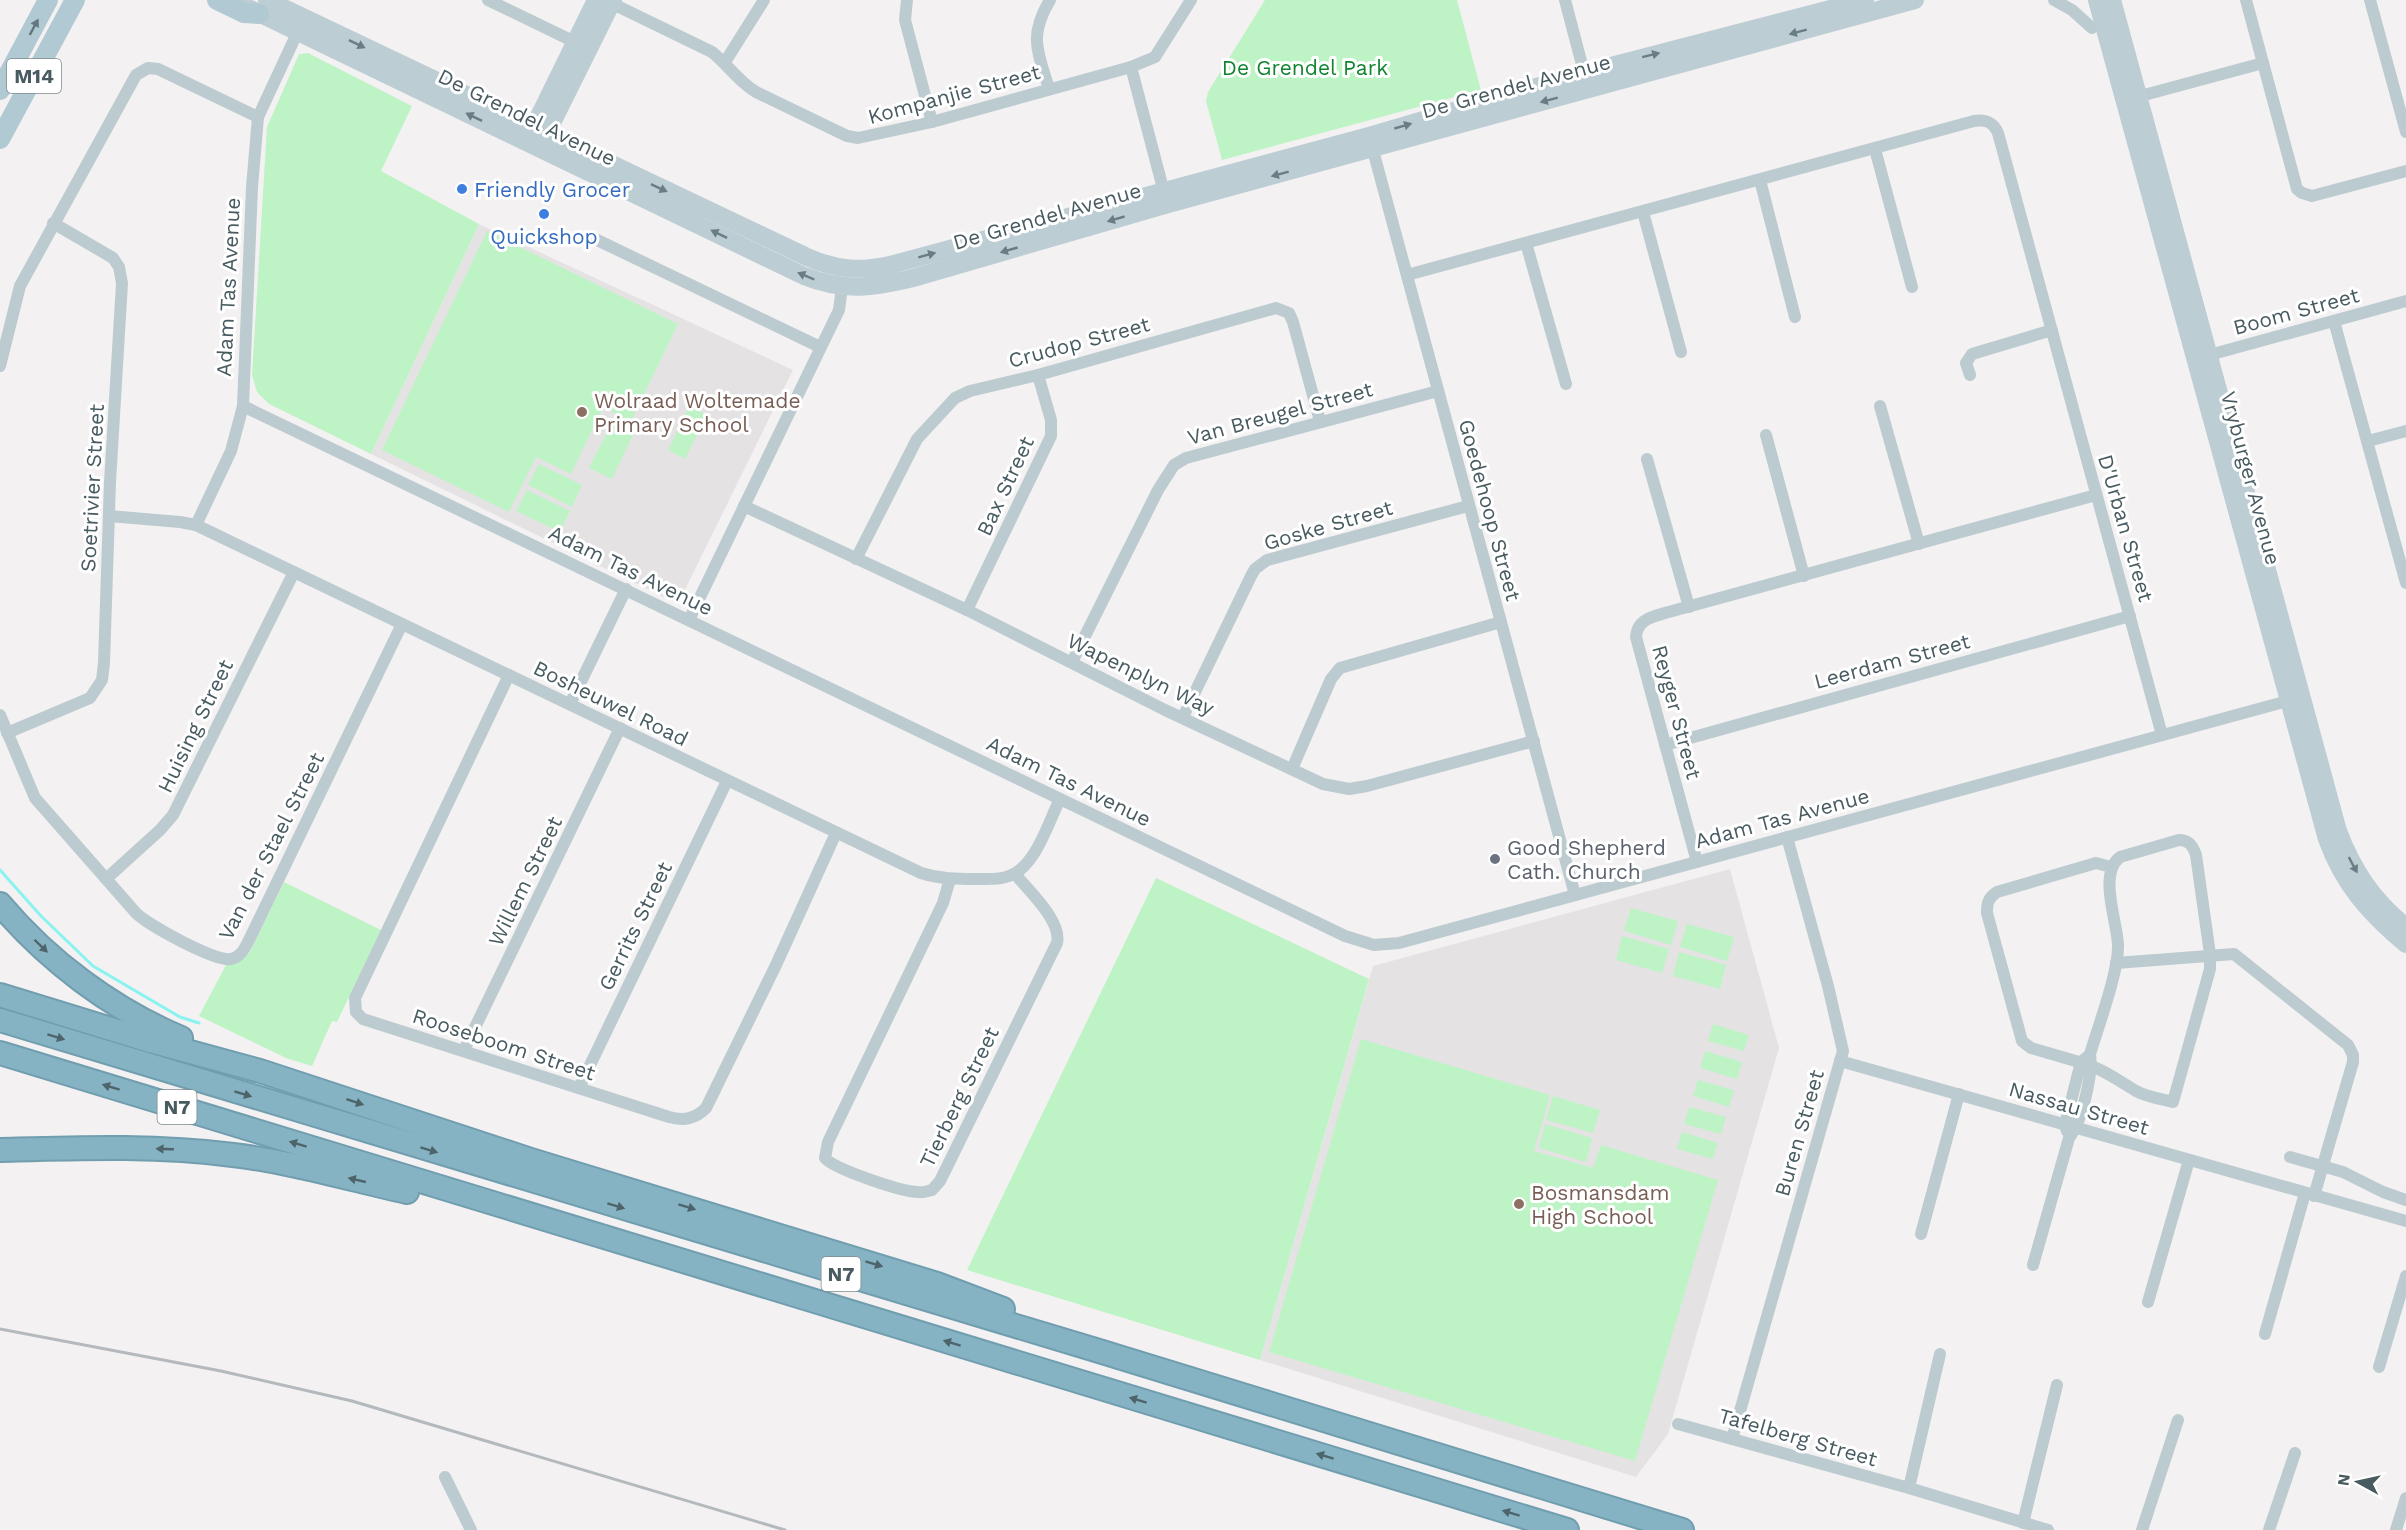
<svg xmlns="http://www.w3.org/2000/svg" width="2406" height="1530" font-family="'Work Sans',sans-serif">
	<rect width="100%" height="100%" fill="#f4f1f2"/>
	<g fill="#e5e2e4">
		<polygon points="479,224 793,370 678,604 371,454"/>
		<polygon points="1730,869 1779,1048 1668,1434 1636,1477 1260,1360 1373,966"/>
	</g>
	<g fill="#bef3c6">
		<polygon points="1265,0 1457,0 1481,90 1222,160 1206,101 1208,92"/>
		<polygon points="308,53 412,106 381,171 479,224 371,454 269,404 257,392 252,375 267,127 299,54"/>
		<polygon points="487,231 678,324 631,421 603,407 571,474 536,457 509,512 382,450"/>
		<polygon points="689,406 707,415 685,459 668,450"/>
		<polygon points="611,424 633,435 612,479 589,468"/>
		<polygon points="539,464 582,485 572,507 528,485"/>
		<polygon points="527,490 570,511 560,532 516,511"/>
		<polygon points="1156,878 1369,979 1260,1360 967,1270"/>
		<polygon points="284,882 381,930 337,1022 332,1021 312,1066 286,1058 199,1016 226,965 239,962 249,954"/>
		<polygon points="1631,908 1678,921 1671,945 1624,931"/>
		<polygon points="1687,924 1734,937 1727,961 1680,947"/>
		<polygon points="1622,936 1669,949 1662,973 1616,960"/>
		<polygon points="1679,952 1726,965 1720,989 1673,976"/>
		<polygon points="1713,1024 1749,1035 1744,1051 1708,1041"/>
		<polygon points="1361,1039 1550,1095 1534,1151 1593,1168 1601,1145 1718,1180 1635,1461 1269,1352"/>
		<polygon points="1705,1051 1742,1062 1737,1079 1700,1068"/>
		<polygon points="1698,1080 1734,1090 1729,1107 1693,1096"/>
		<polygon points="1553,1096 1600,1110 1593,1133 1546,1120"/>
		<polygon points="1689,1107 1726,1117 1721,1134 1684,1124"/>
		<polygon points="1545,1124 1592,1138 1586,1162 1539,1148"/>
		<polygon points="1682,1132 1718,1143 1713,1159 1677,1149"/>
	</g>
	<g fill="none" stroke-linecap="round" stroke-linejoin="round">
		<polyline stroke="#88f3ef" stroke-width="3" points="0,870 41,916 93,966 180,1017 199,1023"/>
		<g stroke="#719eaf" stroke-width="26">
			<g id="highway">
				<path d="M0,904C48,961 112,1009 181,1038"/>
				<polyline points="0,995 150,1041 260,1071 531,1160 937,1284 1003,1309"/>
				<polyline points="0,1020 1099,1351 1682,1530"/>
				<polyline points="0,1053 1567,1530"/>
				<path d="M0,1150C78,1148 155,1145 233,1155C291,1162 349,1179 407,1192"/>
			</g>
		</g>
		<g stroke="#bccbcf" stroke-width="12">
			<polyline points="488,0 581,45"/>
			<polyline points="907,0 905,20 932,122"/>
			<polyline points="1565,0 1586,80"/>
			<polyline points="2054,0 2072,10 2092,28"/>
			<polyline points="2246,0 2297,189 2302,193 2312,196 2406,171"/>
			<polyline points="2370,0 2406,132"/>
			<path d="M607,1L712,52C728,65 739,82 756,92L847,136L858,138L932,122L1131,67"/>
			<polyline points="725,62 764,0"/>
			<path d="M1049,89C1038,52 1028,36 1050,0"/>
			<polyline points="2133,98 2263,63"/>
			<polyline points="1371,143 1575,895"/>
			<polyline points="1875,149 1912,287"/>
			<polyline points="1760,180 1795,317"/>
			<polyline points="1165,196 1131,67 1155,57 1191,0"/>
			<polyline points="1643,212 1681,352"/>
			<polyline points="595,239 820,347"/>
			<polyline points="1526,243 1566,384"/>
			<path d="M1407,275L1974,121C1986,119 1993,122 1998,133L2162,735"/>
			<polyline points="2334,321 2406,583"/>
			<polyline points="2202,357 2406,301"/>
			<polyline points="0,366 20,286 136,75 148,68 158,69 258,117"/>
			<polyline points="1970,375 1966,363 1972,354 2052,330"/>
			<polyline points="243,406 1345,936 1374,945 1399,943 2295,699"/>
			<polyline points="1880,406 1919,544"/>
			<polyline points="1766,435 1804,576"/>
			<polyline points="2368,441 2406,431"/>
			<polyline points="1647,459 1689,607"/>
			<polyline points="744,506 967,610 1165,710 1323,784 1349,789 1367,786 1534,741"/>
			<path d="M109,516L180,522L196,525L921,873C940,879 957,879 977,879C988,879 999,880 1009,876C1035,868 1048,823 1060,799"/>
			<polyline points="196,525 231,451 243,406 252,187 258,117 300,27"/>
			<polyline points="856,559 917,439 955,398 970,391 1038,375 1276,308 1289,313 1293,322 1320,421"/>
			<polyline points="967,610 1051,436 1051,420 1038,375"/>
			<polyline points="689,620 839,310 842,287"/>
			<polyline points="1072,662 1158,490 1174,465 1186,458 1438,391"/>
			<path d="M509,675L355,998L356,1012L363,1019L669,1117C684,1121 695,1119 706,1108L776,965L836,833"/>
			<polyline points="570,704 626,589"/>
			<path d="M0,715L35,798L136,913C148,925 215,962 231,959C241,957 245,948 249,940L402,624"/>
			<polyline points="1183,717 1251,576 1255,569 1267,560 1468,506"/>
			<polyline points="7,733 90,698 102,680 104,663 110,482 122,283 119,267 113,258 53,223"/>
			<polyline points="1665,745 2130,616"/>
			<polyline points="1292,769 1331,679 1340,668 1501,622"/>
			<path d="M1697,862L1636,637C1637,620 1651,617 1665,613L2096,495"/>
			<polyline points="106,879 160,830 173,815 294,572"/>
			<path d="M950,879L943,903L828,1142L825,1158C834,1169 902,1192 918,1192C922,1193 928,1191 932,1190L940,1181L1057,943C1062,921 1029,891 1015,874"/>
			<polyline points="2116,963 2234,954 2348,1045 2353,1055 2353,1062 2314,1196"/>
			<polyline points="464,1050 620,728"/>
			<polyline points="1840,1061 2406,1221"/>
			<polyline points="579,1088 727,781"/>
			<polyline points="2067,1131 2065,1125 2081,1062 2087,1057"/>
			<polyline points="2290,1157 2343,1172 2383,1192 2406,1200"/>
			<polyline points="1921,1234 1959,1094"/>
			<path d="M2033,1265L2069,1138C2082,1121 2093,1075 2090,1054C2098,1027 2119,971 2118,945C2117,920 2098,874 2120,857L2179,840C2189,840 2193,846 2196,855L2210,954V969L2173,1102C2161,1099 2147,1097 2136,1091C2119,1081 2105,1070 2086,1064L2031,1048L2022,1041L1987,913C1987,903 1988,898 1997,892L2096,863L2111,867"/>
			<polyline points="2148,1302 2189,1160"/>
			<polyline points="2265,1334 2305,1193"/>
			<polyline points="2379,1367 2406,1276"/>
			<polyline points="1678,1424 1909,1488 2048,1530"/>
			<polyline points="1732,1439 1843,1051 1828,986 1787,837"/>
			<polyline points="445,1477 471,1530"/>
			<polyline points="1909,1488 1940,1354"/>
			<polyline points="2023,1523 2057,1385"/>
			<polyline points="2142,1530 2178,1420"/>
			<polyline points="2269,1530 2295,1453"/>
			<polyline points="2396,1530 2406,1498"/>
		</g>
		<g stroke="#bccdd4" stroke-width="18">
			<path d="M267,0L807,257C836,270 863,272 894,264L1369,136L1584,73L1865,0"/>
			<path d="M2097,0L2327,839C2343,884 2370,914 2406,944"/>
			<path d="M2112,0L2338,831C2353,871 2373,900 2406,927"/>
			<path d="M246,7L804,276C845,292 873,288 913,278L1168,204L1915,0"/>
			<polyline points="529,137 596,0"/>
			<polyline points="542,143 613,0"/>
		</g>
		<g stroke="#b0c9d2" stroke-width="20">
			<polyline points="217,0 244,13 259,14"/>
			<polyline points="0,90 48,0"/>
			<polyline points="0,139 75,0"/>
		</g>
		<use href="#highway" stroke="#86b3c3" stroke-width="22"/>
		<polyline stroke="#b3b9bc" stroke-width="3" points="0,1329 221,1371 352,1401 785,1530"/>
	</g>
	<defs><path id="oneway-solid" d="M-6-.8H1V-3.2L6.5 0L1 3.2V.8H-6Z" transform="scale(1.5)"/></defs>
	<use fill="#62767d" href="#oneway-solid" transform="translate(34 27) rotate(-62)"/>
	<g fill="#6b7d84">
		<use href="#oneway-solid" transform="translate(1798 32) rotate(165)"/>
		<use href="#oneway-solid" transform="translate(357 44) rotate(26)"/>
		<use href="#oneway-solid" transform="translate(1651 55) rotate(-14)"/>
		<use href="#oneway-solid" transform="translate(1549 100) rotate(165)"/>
		<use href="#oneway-solid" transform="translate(474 117) rotate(-154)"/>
		<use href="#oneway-solid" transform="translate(1403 126) rotate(-16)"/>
		<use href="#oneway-solid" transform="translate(1280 174) rotate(165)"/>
		<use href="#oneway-solid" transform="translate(659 188) rotate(25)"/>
		<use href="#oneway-solid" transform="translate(1116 219) rotate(164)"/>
		<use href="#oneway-solid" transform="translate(719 234) rotate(-154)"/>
		<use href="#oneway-solid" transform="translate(1009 250) rotate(164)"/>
		<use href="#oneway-solid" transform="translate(927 255) rotate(-15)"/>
		<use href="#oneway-solid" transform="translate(806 276) rotate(-157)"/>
		<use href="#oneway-solid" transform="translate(2353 865) rotate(62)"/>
	</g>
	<g fill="#4e646b">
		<use href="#oneway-solid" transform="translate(41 946) rotate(44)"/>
		<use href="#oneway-solid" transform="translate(56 1037) rotate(17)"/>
		<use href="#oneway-solid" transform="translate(111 1087) rotate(-163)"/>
		<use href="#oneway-solid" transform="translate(243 1094) rotate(17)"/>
		<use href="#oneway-solid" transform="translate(355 1102) rotate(18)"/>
		<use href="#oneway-solid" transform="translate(298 1144) rotate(-163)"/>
		<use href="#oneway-solid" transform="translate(165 1149) rotate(-178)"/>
		<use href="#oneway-solid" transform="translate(429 1150) rotate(17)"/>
		<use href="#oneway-solid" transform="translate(357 1180) rotate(-167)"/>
		<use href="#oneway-solid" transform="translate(616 1206) rotate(17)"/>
		<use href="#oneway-solid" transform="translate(687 1207) rotate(17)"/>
		<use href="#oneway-solid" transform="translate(874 1264) rotate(17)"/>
		<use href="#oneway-solid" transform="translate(952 1343) rotate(-163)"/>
		<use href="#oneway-solid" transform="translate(1138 1400) rotate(-163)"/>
		<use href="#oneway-solid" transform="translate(1325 1456) rotate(-163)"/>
		<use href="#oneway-solid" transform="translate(1511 1513) rotate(-163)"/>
	</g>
	<g fill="#3f7fe0" stroke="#fff" stroke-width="2">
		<circle cx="462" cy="189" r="6"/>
		<circle cx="544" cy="214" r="6"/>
	</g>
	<g fill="#8d6e63" stroke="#fff" stroke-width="2">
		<circle cx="582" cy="412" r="6"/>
		<circle cx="1519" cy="1204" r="6"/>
	</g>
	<circle fill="#6b7280" stroke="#fff" stroke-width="2" cx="1495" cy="859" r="6"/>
	<g text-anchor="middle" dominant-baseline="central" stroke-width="6" stroke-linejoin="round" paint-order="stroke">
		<g fill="#fff" stroke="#7f8c90" stroke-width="1.5">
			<rect x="7" y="59" width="54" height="34" rx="4.5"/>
			<rect x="157.5" y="1090" width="39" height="34" rx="4.5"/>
			<rect x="821.5" y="1257" width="39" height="34" rx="4.5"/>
		</g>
		<g font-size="20" font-weight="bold" fill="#485b61">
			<text x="34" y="76">M14</text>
			<text x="177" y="1107">N7</text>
			<text x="841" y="1274">N7</text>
		</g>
		<g font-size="21" fill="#10842e" stroke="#fff">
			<text x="1305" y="67">De Grendel Park</text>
		</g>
		<g font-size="21" fill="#485b61" stroke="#fff">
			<text transform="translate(1516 86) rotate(-15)">De Grendel Avenue</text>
			<text transform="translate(954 94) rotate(-15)">Kompanjie Street</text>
			<text transform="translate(527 117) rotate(26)">De Grendel Avenue</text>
			<text transform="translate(1047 216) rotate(-16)">De Grendel Avenue</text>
			<text transform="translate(228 287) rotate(-87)">Adam Tas Avenue</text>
			<text transform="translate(2296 311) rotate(-15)">Boom Street</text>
			<text transform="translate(1079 342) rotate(-15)">Crudop Street</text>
			<text transform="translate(1280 413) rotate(-15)">Van Breugel Street</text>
			<text transform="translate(2251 478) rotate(75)">Vryburger Avenue</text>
			<text transform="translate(1005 486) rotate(-65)">Bax Street</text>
			<text transform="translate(92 488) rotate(-87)">Soetrivier Street</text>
			<text transform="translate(1490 510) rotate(75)">Goedehoop Street</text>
			<text transform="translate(1328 525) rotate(-16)">Goske Street</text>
			<text transform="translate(2126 528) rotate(74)">D'Urban Street</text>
			<text transform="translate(631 570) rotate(26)">Adam Tas Avenue</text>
			<text transform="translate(1892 661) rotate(-15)">Leerdam Street</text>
			<text transform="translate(1141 674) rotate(26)">Wapenplyn Way</text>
			<text transform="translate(611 703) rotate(26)">Bosheuwel Road</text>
			<text transform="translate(1677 712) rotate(75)">Reyger Street</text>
			<text transform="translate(195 726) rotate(-64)">Huising Street</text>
			<text transform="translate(1069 781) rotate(26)">Adam Tas Avenue</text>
			<text transform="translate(1782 818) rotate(-15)">Adam Tas Avenue</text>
			<text transform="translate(271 846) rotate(-63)">Van der Stael Street</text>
			<text transform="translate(525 881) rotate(-64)">Willem Street</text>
			<text transform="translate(635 926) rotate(-64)">Gerrits Street</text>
			<text transform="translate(504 1044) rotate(18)">Rooseboom Street</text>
			<text transform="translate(959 1097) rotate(-64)">Tierberg Street</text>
			<text transform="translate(2079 1108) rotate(16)">Nassau Street</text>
			<text transform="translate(1799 1133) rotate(-74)">Buren Street</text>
			<text transform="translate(1798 1437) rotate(16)">Tafelberg Street</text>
		</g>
		<g font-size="21" fill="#366cbe" stroke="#fff" text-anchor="start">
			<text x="474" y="189">Friendly Grocer</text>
			<text x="544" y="236" text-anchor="middle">Quickshop</text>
		</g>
		<g font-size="21" fill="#785e54" stroke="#fff" text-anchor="start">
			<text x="594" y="400">Wolraad Woltemade<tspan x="594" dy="24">Primary School</tspan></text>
			<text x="1531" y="1192">Bosmansdam<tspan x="1531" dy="24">High School</tspan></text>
		</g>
		<g font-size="21" fill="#5b616d" stroke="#fff" text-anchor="start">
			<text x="1507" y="847">Good Shepherd<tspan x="1507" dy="24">Cath. Church</tspan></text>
		</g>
	</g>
	<g transform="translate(2358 1482) rotate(278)" stroke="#ffffff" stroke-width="4.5" paint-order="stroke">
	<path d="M0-4.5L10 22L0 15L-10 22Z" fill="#485b61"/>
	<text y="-9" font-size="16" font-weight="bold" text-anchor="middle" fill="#485b61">N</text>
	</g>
</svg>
